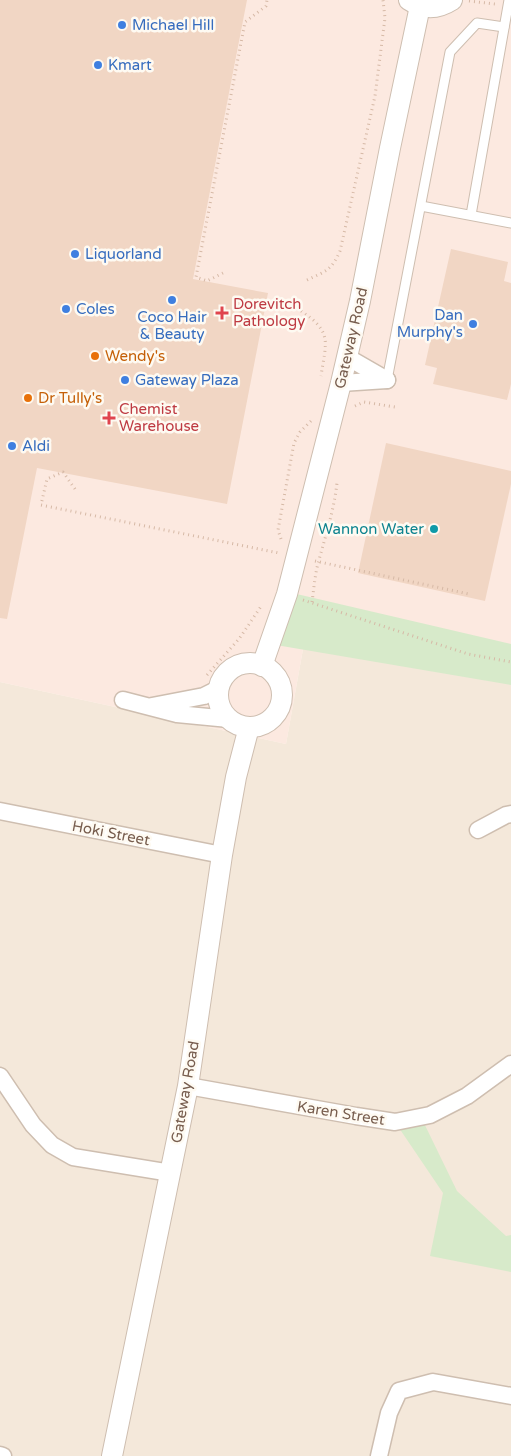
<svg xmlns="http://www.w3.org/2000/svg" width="511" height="1456" font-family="'Varela Round',sans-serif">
	<rect width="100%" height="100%" fill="#fcf6ec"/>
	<polygon fill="#f4e8da" points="310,610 511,647 511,1456 0,1456 0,682 286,744"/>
	<polygon fill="#fce9e0" points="0,0 511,0 511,647 310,610 286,744 0,682"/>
	<g fill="#d7eaca">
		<polygon points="288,592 511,644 511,685 270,644"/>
		<polygon points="421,1117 457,1191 506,1236 511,1235 511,1272 430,1256 443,1193 395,1122"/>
	</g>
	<g fill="#f1d6c4">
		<polygon points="0,0 247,0 193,279 268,293 227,504 37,468 7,619 0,618"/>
		<polygon points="451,249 508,262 504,281 511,283 511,384 507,400 433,384 437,368 425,365"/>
		<polygon points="386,443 511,471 511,484 485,601 358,573"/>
	</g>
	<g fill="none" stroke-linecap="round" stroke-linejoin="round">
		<g stroke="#cebeb0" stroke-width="11">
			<g id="service">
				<polyline points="421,206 511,223"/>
				<polyline points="471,215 509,0"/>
				<polyline points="387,380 450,52 477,23 504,27"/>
			</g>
		</g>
		<g stroke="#cebeb0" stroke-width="19">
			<g id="minor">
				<polyline points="347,357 387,380"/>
				<polyline points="341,383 387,380"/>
				<polyline points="123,700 177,714 229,719"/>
				<polyline points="152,706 204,696 220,688"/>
				<polyline points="0,811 222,855"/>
				<polyline points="478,830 506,815 511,814"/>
				<polyline points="0,1076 33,1125 52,1145 73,1157 171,1173"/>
				<polyline points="188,1086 356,1116 395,1122 430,1115 467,1096 511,1064"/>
				<polyline points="0,1455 3,1456"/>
				<polyline points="379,1456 389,1413 399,1391 433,1382 511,1396"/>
			</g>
		</g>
		<g stroke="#cebeb0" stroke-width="22">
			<g id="tertiary">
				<path d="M409,0C424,10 438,9 452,0"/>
				<circle cx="250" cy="695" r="32"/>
				<polyline points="262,666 287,594 341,383 360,301 390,148 420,6"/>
				<polyline points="112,1456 188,1086 222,855 236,777 249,727"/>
			</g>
		</g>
		<g stroke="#d6b9a6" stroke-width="3" stroke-dasharray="1 4" stroke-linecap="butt">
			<polyline points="469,1 495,4"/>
			<polyline points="223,273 207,281 196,277 245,22 266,6 267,0"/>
			<path d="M307,280C326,271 331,271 340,251L375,96L385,18L383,0"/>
			<path d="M301,311C333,332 326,342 321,376"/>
			<polyline points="355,406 364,402 395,407"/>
			<polyline points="75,489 63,472 47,479 41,505 279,553"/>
			<polyline points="281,539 278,530 294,443 300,432 311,421"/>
			<polyline points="315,561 469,594"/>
			<polyline points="303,600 468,654 511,662"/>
			<path d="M312,602C314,588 315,573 319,560C326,534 334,510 337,483"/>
			<polyline points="207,675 239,639 262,605"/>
		</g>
		<use href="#service" stroke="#fff" stroke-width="9"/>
		<use href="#minor" stroke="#fff" stroke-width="16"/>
		<use href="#tertiary" stroke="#fff" stroke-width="20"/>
	</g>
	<g fill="#3f7fe0" stroke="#fefaf2" stroke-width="2">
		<circle cx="122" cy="25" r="5"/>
		<circle cx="98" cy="65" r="5"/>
		<circle cx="75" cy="254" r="5"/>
		<circle cx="172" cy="300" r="5"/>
		<circle cx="66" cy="309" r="5"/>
		<circle cx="473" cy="324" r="5"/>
		<circle cx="125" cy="380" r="5"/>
		<circle cx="12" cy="446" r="5"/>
	</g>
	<g fill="#e0444e" stroke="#fefaf2" stroke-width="2">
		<path d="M219.5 305.5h5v5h5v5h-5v5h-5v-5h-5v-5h5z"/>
		<path d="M106.5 410.5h5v5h5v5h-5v5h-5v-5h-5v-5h5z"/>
	</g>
	<g fill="#e8710a" stroke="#fefaf2" stroke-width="2">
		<circle cx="95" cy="356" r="5"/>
		<circle cx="28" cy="398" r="5"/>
	</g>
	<circle fill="#0f9aa8" stroke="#fefaf2" stroke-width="2" cx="434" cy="529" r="5"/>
	<g text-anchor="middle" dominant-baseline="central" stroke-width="5" stroke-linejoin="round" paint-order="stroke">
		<g font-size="15" fill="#366cbe" stroke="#fefaf2" text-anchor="start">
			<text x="132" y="25">Michael Hill</text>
			<text x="108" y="65">Kmart</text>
			<text x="85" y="254">Liquorland</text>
			<text x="76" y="309">Coles</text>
			<text x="463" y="315" text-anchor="end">Dan<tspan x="463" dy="17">Murphy's</tspan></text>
			<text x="172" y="317" text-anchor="middle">Coco Hair<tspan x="172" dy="17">&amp; Beauty</tspan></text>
			<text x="135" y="380">Gateway Plaza</text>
			<text x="22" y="446">Aldi</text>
		</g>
		<g font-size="15" fill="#be3a42" stroke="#fefaf2" text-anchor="start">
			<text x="233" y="304">Dorevitch<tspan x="233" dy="17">Pathology</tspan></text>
			<text x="119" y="409">Chemist<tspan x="119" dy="17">Warehouse</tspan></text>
		</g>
		<g font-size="15" fill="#775d4e" stroke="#fefaf2">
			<text transform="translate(351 338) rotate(-77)">Gateway Road</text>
			<text transform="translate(111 833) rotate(11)">Hoki Street</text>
			<text transform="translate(185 1092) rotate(-80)">Gateway Road</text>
			<text transform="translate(341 1113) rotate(9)">Karen Street</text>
		</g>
		<g font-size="15" fill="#c56008" stroke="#fefaf2" text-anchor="start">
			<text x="105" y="356">Wendy's</text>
			<text x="38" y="398">Dr Tully's</text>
		</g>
		<g font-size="15" fill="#0d838f" stroke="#fefaf2" text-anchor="end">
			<text x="424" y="529">Wannon Water</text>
		</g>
	</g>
</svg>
